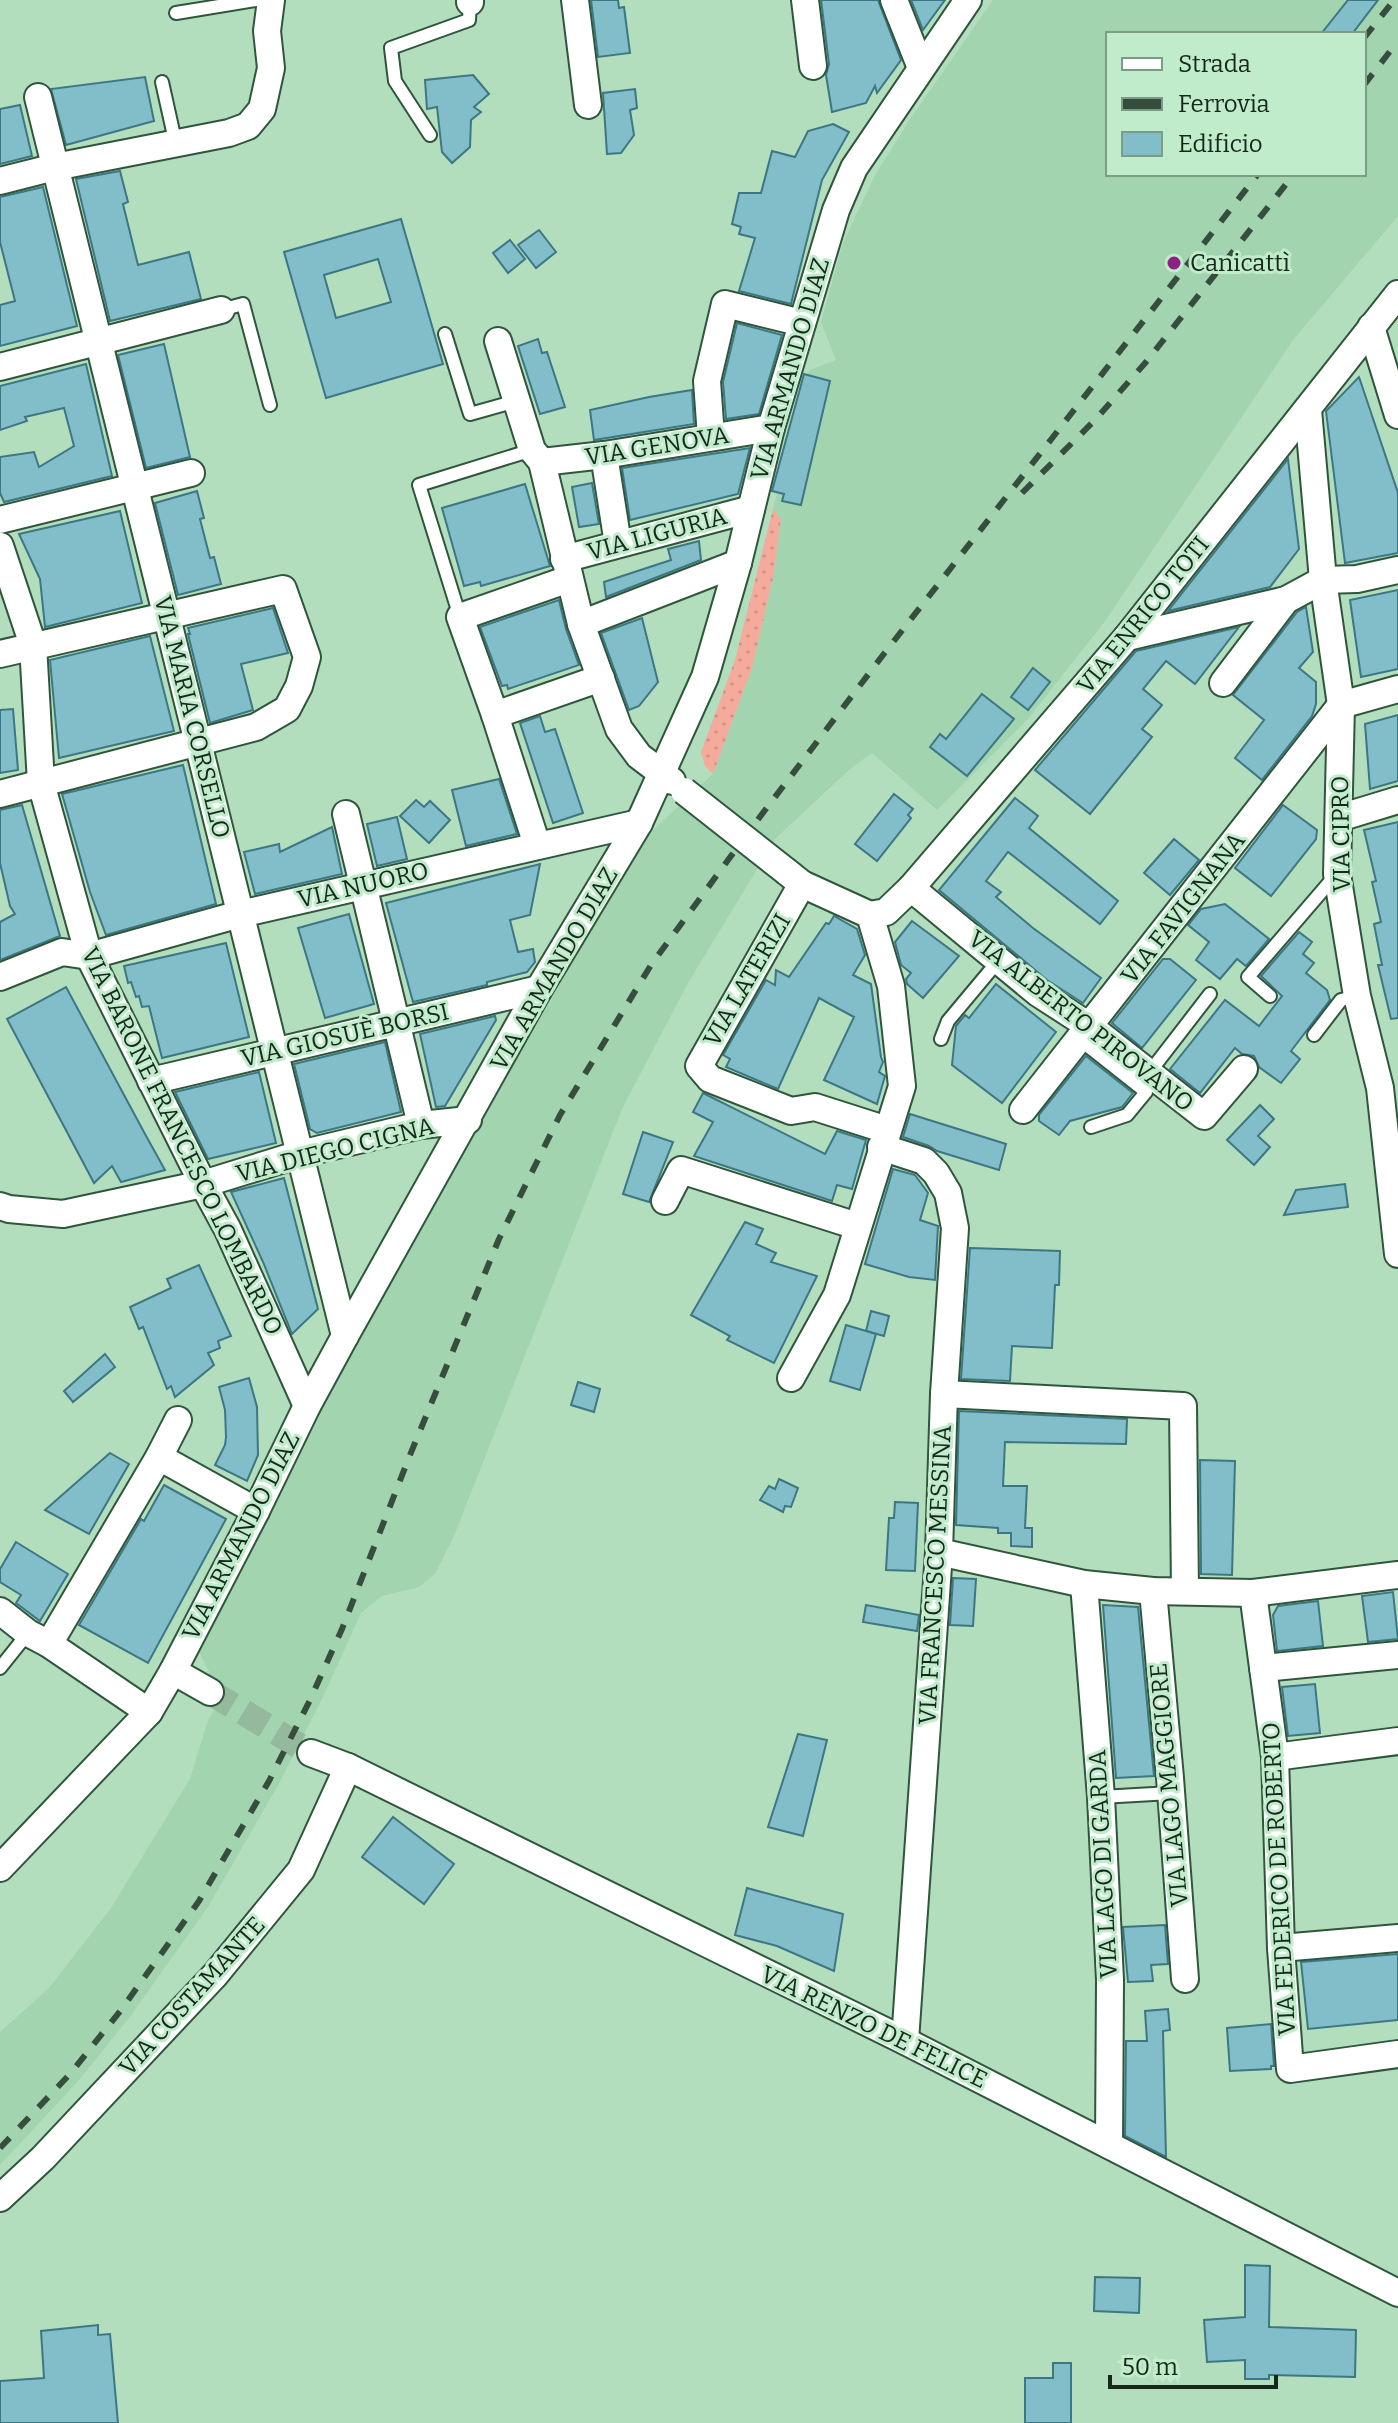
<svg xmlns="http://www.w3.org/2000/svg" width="1398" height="2423" font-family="Bitter,serif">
	<defs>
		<pattern id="grass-dots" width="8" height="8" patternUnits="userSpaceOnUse" patternTransform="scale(2)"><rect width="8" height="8" fill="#f4ab9b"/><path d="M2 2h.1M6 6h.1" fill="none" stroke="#d09385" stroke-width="1.8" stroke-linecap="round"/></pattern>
	</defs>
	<rect width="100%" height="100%" fill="#b3debe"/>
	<path fill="#a2d4af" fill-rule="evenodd" d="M993,0H1398V216L1293,340L1106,620L1028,719L937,810L872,753L850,769L776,838L688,983L622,1109L454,1536L435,1574L419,1587L382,1596L361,1613L322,1699L277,1787L208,1907L129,2018L80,2079L0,2165V2032L49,1988L111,1908L190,1779L208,1720L225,1693L206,1680L209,1672L196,1645L270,1502L470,1141L565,975L583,937L649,834L713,774L752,668L773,578L781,519L773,509L806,376L810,370L836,360L821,322L843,243L874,177L910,119ZM1108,34H1364V174H1108Z"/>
	<polygon fill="url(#grass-dots)" points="773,509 781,519 773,578 752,668 713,774 705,766 701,752 735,660"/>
	<g fill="#82bdca" stroke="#3d7783" stroke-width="2" fill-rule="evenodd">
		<polygon points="591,0 618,0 619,8 624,7 630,53 598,57"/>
		<polygon points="821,0 878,0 901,60 877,93 875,86 866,103 832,112 826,75 829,64"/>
		<polygon points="911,0 945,0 923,30"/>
		<polygon points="1348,0 1378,0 1352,34 1321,34"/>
		<polygon points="473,75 489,94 474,107 481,112 471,120 470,147 452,163 442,152 437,107 427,109 425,80"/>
		<polygon points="145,77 154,121 66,145 51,89"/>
		<polygon points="635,89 637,108 630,110 634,135 621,153 607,154 603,93"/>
		<polygon points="20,105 32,156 0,164 0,109"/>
		<polygon points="833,124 849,132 822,180 791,304 739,291 755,238 739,234 741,227 732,224 739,193 761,193 772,151 795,157 808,131"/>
		<polygon points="120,171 128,202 123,204 138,265 189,252 201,299 110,321 76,179"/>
		<polygon points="43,187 77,326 0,346 0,305 15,301 0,242 0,197"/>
		<path d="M401,219L443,364L326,398L284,252ZM378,259L391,302L336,318L324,275Z"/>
		<polygon points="539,230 556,252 536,268 518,245"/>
		<polygon points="510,240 525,259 508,273 493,253"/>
		<polygon points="737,323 782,335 759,414 726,419 723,382"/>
		<polygon points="538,339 542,353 547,352 565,407 540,414 518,346"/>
		<polygon points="164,344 190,457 146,468 118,355"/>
		<polygon points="86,364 112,476 4,502 0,493 0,457 34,452 39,467 74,446 64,408 25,417 27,421 0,430 0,386"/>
		<polygon points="804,374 830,381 801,505 782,501 784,494 772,491"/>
		<polygon points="1359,377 1398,493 1398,553 1345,563 1326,411"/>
		<polygon points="692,390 694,424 594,440 590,410 649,397"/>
		<polygon points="750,448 738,494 630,520 622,468"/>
		<polygon points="1288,459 1299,549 1270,587 1168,611"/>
		<polygon points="592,483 599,524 579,527 572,487"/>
		<polygon points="525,484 550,566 481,586 480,582 464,586 442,508"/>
		<polygon points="197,491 204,518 200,519 210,558 214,557 221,584 178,595 155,503"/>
		<polygon points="120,511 142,603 45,627 40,579 19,534"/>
		<polygon points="699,541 701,560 606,597 604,582 671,560 668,549"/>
		<polygon points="1398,590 1398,669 1361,677 1350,600"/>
		<polygon points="559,600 566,629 579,665 508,689 507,685 502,686 480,627"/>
		<polygon points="1306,607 1313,652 1299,668 1316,682 1316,704 1312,716 1262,780 1235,758 1264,720 1233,695 1297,612"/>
		<polygon points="273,608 288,653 241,664 253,710 210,723 188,634 190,634 188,628"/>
		<polygon points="642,618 658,682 639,706 629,710 601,633"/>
		<polygon points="1239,627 1195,684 1166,661 1143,689 1162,705 1142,729 1152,737 1090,814 1035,770 1136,651"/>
		<polygon points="150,636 174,731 59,758 50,660"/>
		<polygon points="1033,668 1050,682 1028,710 1011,697"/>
		<polygon points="982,694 1014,719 967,776 930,747 940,734 946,739"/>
		<polygon points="13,709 18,770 0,773 0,710"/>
		<polygon points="1398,715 1398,781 1370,789 1365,724"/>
		<polygon points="540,716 545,732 555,729 583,813 553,823 520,723"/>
		<polygon points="183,765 216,904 106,935 90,892 62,794"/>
		<polygon points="499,779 517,834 466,846 452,790"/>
		<polygon points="894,794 913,809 908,815 911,818 877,861 855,844"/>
		<polygon points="1015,798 1038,816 1029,828 1118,901 1100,924 1008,852 986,881 1001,892 996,897 1033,928 1101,978 1083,1003 1047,980 939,890"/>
		<polygon points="416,800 424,807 430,801 450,820 429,843 400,816"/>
		<polygon points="22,805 60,936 0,960 0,922 15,914 10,906 0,863 0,810"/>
		<polygon points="1283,805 1317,830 1316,839 1271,896 1235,868"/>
		<polygon points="397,817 407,859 377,866 367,824"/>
		<polygon points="1398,822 1398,1018 1391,1019 1378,965 1382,965 1374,924 1381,922 1372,882 1376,881 1364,830"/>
		<polygon points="332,827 342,874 255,894 244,852 279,844 280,852"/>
		<polygon points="1174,839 1199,860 1170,895 1144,873"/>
		<polygon points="540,864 530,915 510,920 518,952 533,949 535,962 527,972 487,982 487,985 413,1002 386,903"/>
		<polygon points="1225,904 1269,939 1246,966 1237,959 1220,979 1196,960 1209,942 1188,925 1201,909"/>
		<polygon points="349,914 374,1004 325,1018 298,928"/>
		<polygon points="834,916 857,929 865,955 853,975 871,984 881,1057 883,1062 879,1072 885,1076 877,1104 824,1080 854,1017 819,998 778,1089 726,1067 730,1059 723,1055 766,980 775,985 776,970 789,977 826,923 829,924"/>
		<polygon points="912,921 959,956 923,998 907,984 906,979 911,973 901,965 895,942"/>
		<polygon points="1299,932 1312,942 1303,954 1314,963 1306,973 1327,990 1330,1000 1291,1051 1300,1059 1281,1083 1259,1067 1254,1056 1242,1054 1235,1048 1200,1093 1170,1069 1225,1000 1259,1026 1282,996 1261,976"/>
		<polygon points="226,943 249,1037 162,1058 149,1006 142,1007 139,996 136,997 131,982 128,983 124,966"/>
		<polygon points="1163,959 1170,959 1196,980 1142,1048 1112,1023"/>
		<polygon points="996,984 1056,1032 1002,1103 952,1065 956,1026 965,1015 969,1018"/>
		<polygon points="66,987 145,1134 165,1170 121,1182 112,1166 94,1183 7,1019"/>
		<polygon points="495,1016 496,1020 445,1106 436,1107 420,1034"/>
		<polygon points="385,1042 401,1112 317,1133 310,1129 294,1064"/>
		<polygon points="1086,1056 1133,1093 1122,1107 1070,1121 1059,1135 1039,1121 1039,1115"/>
		<polygon points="259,1072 276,1143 208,1159 175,1092"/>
		<polygon points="703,1093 825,1154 837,1131 866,1140 852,1189 837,1185 832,1201 694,1156 713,1122 693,1112"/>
		<polygon points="1260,1105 1274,1119 1258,1136 1270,1147 1254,1165 1227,1140"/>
		<polygon points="910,1114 1006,1144 999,1170 937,1151 929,1146 903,1137"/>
		<polygon points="643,1132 673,1142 649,1202 623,1194"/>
		<polygon points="893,1169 915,1175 928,1193 920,1220 938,1226 935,1280 909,1277 865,1264"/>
		<polygon points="284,1178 318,1309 292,1334 263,1262 231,1192"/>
		<polygon points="1345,1184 1348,1207 1284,1215 1296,1190"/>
		<polygon points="745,1222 763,1229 756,1244 776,1253 771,1262 817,1276 774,1363 727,1340 730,1336 691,1315"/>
		<polygon points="970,1248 1060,1251 1059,1285 1055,1285 1052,1348 1012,1346 1010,1381 961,1379"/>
		<polygon points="199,1265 231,1336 218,1341 220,1348 208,1353 214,1365 175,1397 171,1386 167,1389 143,1327 139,1329 130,1307 171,1288 167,1279"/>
		<polygon points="871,1311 889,1316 884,1336 866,1331"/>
		<polygon points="846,1325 876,1334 860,1390 830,1381"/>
		<polygon points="105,1354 115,1367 73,1402 64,1391"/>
		<polygon points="249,1378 257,1407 258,1455 247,1481 215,1465 225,1445 226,1437 225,1410 219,1387"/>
		<polygon points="578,1382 600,1389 594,1412 571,1405"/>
		<polygon points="959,1411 1127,1419 1126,1444 1005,1442 1003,1486 1027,1486 1025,1528 1032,1528 1032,1547 1011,1546 1011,1533 998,1533 998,1528 956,1525"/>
		<polygon points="110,1453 129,1464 89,1534 45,1510"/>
		<polygon points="1200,1460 1235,1461 1232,1575 1201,1574"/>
		<polygon points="779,1479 798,1488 791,1507 785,1506 783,1512 760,1500 769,1486 775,1489"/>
		<polygon points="164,1485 226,1519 148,1663 79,1625 141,1519 144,1521"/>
		<polygon points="895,1502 918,1503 915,1571 886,1570 889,1518 894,1518"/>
		<polygon points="16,1542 68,1574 40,1621 16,1603 21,1595 0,1582 0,1569"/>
		<polygon points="953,1578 976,1579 973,1626 950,1625"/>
		<polygon points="1393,1592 1398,1639 1368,1642 1362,1596"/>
		<polygon points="1318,1601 1323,1646 1277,1651 1273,1615 1278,1606"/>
		<polygon points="866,1605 919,1615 917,1631 863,1622"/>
		<polygon points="1103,1605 1138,1607 1154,1776 1116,1778"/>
		<polygon points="1315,1684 1320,1733 1288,1736 1282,1687"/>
		<polygon points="798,1734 827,1740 803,1836 768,1827"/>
		<polygon points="393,1817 454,1864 424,1904 362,1857"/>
		<polygon points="747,1888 843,1914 834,1971 777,1946 735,1935"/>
		<polygon points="1165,1925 1168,1964 1151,1965 1153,1981 1128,1982 1123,1927"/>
		<polygon points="1398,1954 1398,2020 1308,2029 1301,1962"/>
		<polygon points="1168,2009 1170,2030 1163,2031 1166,2157 1125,2136 1126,2041 1147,2041 1145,2011"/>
		<polygon points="1271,2024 1274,2066 1271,2066 1271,2069 1230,2071 1227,2028"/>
		<polygon points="1245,2265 1270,2266 1269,2327 1356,2330 1355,2377 1269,2375 1269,2379 1245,2379 1245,2360 1207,2362 1204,2320 1245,2317"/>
		<polygon points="1095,2277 1140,2278 1139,2313 1094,2311"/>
		<polygon points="98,2325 98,2335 110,2334 118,2423 0,2423 0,2381 44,2378 41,2331"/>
		<polygon points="1053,2363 1071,2363 1071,2423 1025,2423 1025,2378 1053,2378"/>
	</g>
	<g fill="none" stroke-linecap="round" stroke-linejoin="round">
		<polyline stroke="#94b99d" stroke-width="26" stroke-dasharray="26 13" stroke-linecap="butt" points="210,1692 311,1753"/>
		<g stroke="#2f563b" stroke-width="16">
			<g id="lane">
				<polyline points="176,13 256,0"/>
				<polyline points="162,82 176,145"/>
				<polyline points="430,135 395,81 391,48 469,20 470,2"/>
				<polyline points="221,310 243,304 270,405"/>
				<polyline points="445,334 470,414 516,401"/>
				<polyline points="460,617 419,485 532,450"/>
				<polyline points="1270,996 1248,977 1335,876"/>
				<polyline points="1314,1035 1341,1000 1357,996"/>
				<polyline points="941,1039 948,1021 999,960"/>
				<polyline points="1079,1039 1146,1092 1127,1115 1091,1127"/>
				<polyline points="1149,1073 1210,994"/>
				<polyline points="0,1668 28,1633"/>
				<polyline points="1101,1797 1171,1793"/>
			</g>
		</g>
		<g stroke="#2f563b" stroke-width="30">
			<g id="street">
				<polyline points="470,0 470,2"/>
				<polyline points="575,0 588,105"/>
				<polyline points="805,0 813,66"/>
				<polyline points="894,0 921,68"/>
				<polyline points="38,97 345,1336"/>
				<polyline points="0,181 55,167 229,133 248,126 262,109 271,68 267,31 271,0"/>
				<polyline points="1371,327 1398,415"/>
				<polyline points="498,341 532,450 542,462 581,624 619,729 639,756 672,781"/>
				<polyline points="0,367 221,310"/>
				<polyline points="1308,410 1323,580 1341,705 1337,874 1357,996 1380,1088 1398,1254"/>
				<polyline points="711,437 707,381 725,304 802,323"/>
				<polyline points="604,455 618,544"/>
				<polyline points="542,462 604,455 771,428"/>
				<polyline points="0,520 191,473"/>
				<polyline points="0,546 33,645 41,783 89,956 203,1184 228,1230 307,1406"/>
				<polyline points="564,559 751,509"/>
				<polyline points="581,624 738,563"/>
				<polyline points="1127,637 1286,600"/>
				<polyline points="0,654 283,589 307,657 299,686 287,709 256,727 0,794"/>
				<polyline points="1223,683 1286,600 1323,580 1357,579 1398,570"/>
				<polyline points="495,715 601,678"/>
				<polyline points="346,814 421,1125"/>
				<polyline points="1339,818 1398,800"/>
				<polyline points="537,845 495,715 460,617 569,579"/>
				<polyline points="787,872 802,884 870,915 891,986 902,1086 837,1295 791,1378"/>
				<polyline points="802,884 699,1066 710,1079 791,1111 815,1107 887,1130"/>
				<polyline points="911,888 1038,993 1089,1026 1204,1116 1244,1069"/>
				<polyline points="870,915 886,912 911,888 1127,637 1398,294"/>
				<polyline points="0,977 62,952 89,956 240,914 639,823"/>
				<polyline points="151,1081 539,989"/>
				<polyline points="1023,1110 1341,705 1398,689"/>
				<polyline points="881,1147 924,1161 936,1173 948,1193 955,1228 944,1394 939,1552 905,2041"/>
				<polyline points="665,1201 681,1170 857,1226"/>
				<polyline points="0,1206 9,1209 63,1214 203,1184 300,1154 421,1125 468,1120"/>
				<polyline points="944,1394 1183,1406 1185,1591"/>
				<polyline points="159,1457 256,1511"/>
				<polyline points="939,1552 1084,1584 1153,1591 1253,1593 1398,1575"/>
				<polyline points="1084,1584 1101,1797 1110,1980 1109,2145"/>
				<polyline points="1153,1591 1170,1778 1185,1979"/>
				<polyline points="1253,1593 1275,1757 1281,1948 1290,2069 1398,2054"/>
				<polyline points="0,1611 28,1633 49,1644 149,1712"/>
				<polyline points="49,1644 159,1457 178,1420"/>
				<polyline points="1263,1668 1398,1655"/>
				<polyline points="173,1671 210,1692"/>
				<polyline points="311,1753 348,1767 905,2041 1398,2293"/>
				<polyline points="1275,1757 1398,1741"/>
				<polyline points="0,1868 149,1712 173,1671 256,1511 307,1406 345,1336 539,989 639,823 705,677 738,563 771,428 836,210 854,168 968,0"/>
				<polyline points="1281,1948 1398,1938"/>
				<polyline points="0,2198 43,2158 215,1975 301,1870 348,1767"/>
			</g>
		</g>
		<use href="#lane" stroke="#fff" stroke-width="12"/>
		<use href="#street" stroke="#fff" stroke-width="26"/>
		<g stroke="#374e3e" stroke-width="6" stroke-dasharray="14 14" stroke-linecap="butt">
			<polyline points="1364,38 1394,0"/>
			<polyline points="1364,85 1398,41"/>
			<polyline points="1022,493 1095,420 1146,362 1294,174"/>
			<polyline points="0,2148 70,2074 121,2010 199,1901 269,1781 310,1700 342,1629 410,1455 499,1239 560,1115 651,965 756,822 883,655 1258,174"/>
		</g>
		<g stroke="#2f563b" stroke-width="30" stroke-linecap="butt">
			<polyline id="street-bridge" points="684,791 787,872"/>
		</g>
		<use href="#street-bridge" stroke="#fff" stroke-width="26"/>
	</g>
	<circle fill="#8e2083" stroke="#c0eccb" stroke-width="3" cx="1174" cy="263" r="8"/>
	<g text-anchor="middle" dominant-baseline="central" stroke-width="6" stroke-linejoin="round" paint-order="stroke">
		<g font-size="24" fill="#16271b" stroke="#c0eccb" text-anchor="start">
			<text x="1190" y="263">Canicattì</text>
		</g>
		<g font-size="24" fill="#16271b" stroke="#c0eccb">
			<text transform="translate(790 369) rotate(-74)">VIA ARMANDO DIAZ</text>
			<text transform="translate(657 446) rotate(-9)">VIA GENOVA</text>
			<text transform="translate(657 534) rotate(-15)">VIA LIGURIA</text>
			<text transform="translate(1143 615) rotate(-51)">VIA ENRICO TOTI</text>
			<text transform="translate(192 717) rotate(76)">VIA MARIA CORSELLO</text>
			<text transform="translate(1341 834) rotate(-91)">VIA CIPRO</text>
			<text transform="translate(363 885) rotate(-13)">VIA NUORO</text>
			<text transform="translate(1183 908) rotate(-52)">VIA FAVIGNANA</text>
			<text transform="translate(554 969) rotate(-60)">VIA ARMANDO DIAZ</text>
			<text transform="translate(747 980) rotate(-60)">VIA LATERIZI</text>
			<text transform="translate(1081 1021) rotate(38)">VIA ALBERTO PIROVANO</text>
			<text transform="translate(345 1035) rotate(-13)">VIA GIOSUÈ BORSI</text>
			<text transform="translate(182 1141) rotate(64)">VIA BARONE FRANCESCO LOMBARDO</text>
			<text transform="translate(335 1150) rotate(-14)">VIA DIEGO CIGNA</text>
			<text transform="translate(241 1536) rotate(-63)">VIA ARMANDO DIAZ</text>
			<text transform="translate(935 1575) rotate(-87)">VIA FRANCESCO MESSINA</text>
			<text transform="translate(1169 1785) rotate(-95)">VIA LAGO MAGGIORE</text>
			<text transform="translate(1103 1864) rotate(-93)">VIA LAGO DI GARDA</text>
			<text transform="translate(1279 1879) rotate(-93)">VIA FEDERICO DE ROBERTO</text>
			<text transform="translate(192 1996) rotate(-48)">VIA COSTAMANTE</text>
			<text transform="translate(874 2027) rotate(26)">VIA RENZO DE FELICE</text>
		</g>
	</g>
	<rect x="1106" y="32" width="260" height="144" fill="#c0eccb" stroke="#7c9d85" stroke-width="2"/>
	<rect x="1122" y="58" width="40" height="12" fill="#ffffff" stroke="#7c9d85" stroke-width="2"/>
	<text x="1178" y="72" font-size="24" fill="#16271b">Strada</text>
	<rect x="1122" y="98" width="40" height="12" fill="#374e3e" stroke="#7c9d85" stroke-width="2"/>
	<text x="1178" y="112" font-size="24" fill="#16271b">Ferrovia</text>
	<rect x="1122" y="132" width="40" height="24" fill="#82bdca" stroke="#7c9d85" stroke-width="2"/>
	<text x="1178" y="152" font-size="24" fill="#16271b">Edificio</text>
	<path d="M1110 2375v12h166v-12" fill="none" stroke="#16271b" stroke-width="4"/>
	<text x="1122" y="2375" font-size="24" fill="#16271b" stroke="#c0eccb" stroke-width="6" paint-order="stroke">50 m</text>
</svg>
